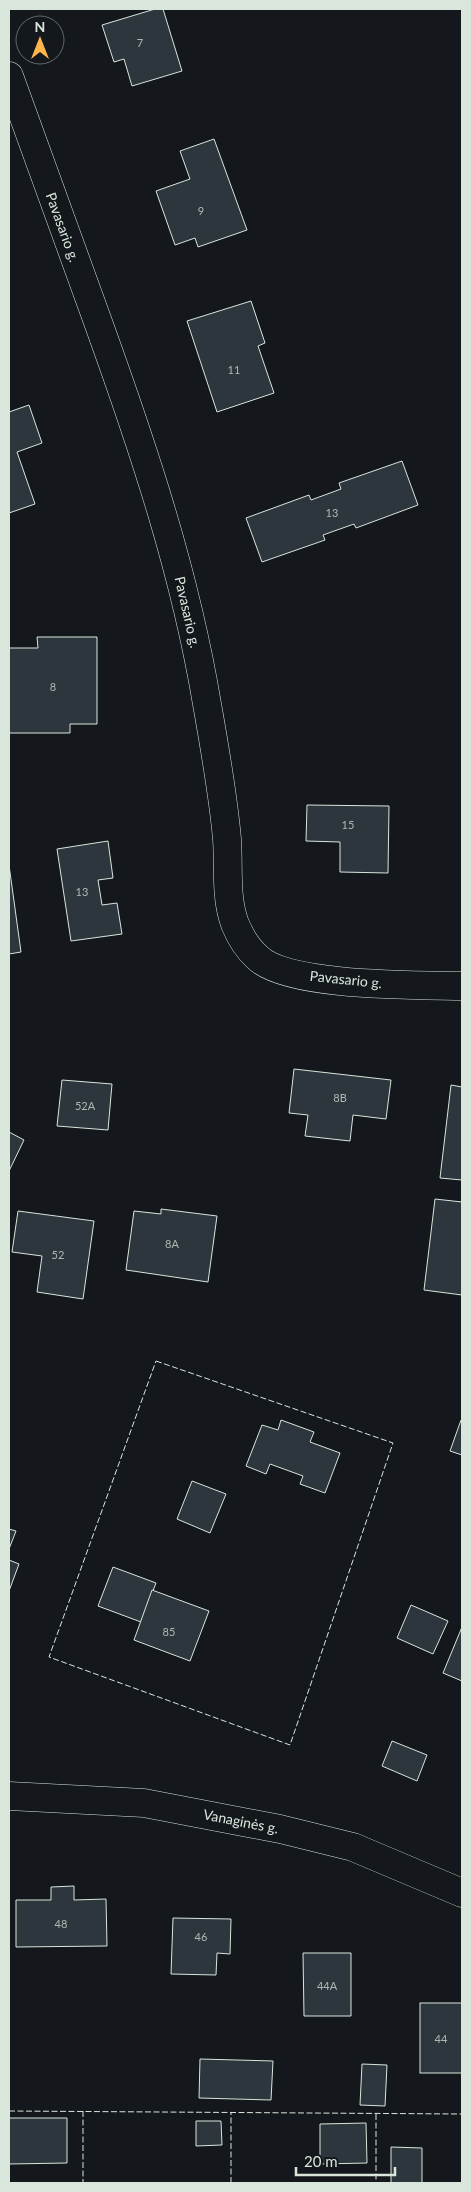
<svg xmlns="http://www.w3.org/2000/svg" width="471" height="2192" font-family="Lato,sans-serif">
	<rect width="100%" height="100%" fill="#14181c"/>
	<g fill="#2c363c" stroke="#d8e6dc">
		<polygon points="155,9 163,9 182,71 132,86 124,59 114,62 102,25"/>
		<polygon points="214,139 247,230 198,247 195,238 175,245 156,191 190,179 180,151"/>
		<polygon points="251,301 265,343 258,346 274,393 217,412 187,321"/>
		<polygon points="29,405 42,443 17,452 35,504 9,513 9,412"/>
		<polygon points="402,461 418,505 356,528 354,524 323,535 325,540 262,562 246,518 309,495 311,500 341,489 339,483"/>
		<polygon points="37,637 97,637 97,724 70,724 70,733 9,733 9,648 38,648"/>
		<polygon points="307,805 389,806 388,873 340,872 340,842 306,841"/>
		<polygon points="108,841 113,878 98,880 102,905 117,903 122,934 71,941 57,849"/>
		<polygon points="9,865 21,952 9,954"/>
		<polygon points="294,1069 391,1080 386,1119 353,1115 350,1141 305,1136 308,1115 289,1113"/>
		<polygon points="62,1080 112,1084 108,1130 57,1126"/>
		<polygon points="451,1085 462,1087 462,1180 440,1178"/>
		<polygon points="9,1132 24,1140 9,1171"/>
		<polygon points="435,1199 462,1202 462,1295 424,1290"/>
		<polygon points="161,1209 217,1216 208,1282 126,1270 134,1211 161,1214"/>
		<polygon points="18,1211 94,1221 83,1299 37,1292 42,1256 12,1252"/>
		<polygon points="281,1420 314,1432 310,1442 340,1453 325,1493 300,1484 303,1476 270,1464 266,1474 246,1466 262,1425 278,1430"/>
		<polygon points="461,1420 462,1420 462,1455 450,1451"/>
		<polygon points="192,1481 226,1494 210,1533 177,1519"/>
		<polygon points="9,1529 16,1531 9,1549"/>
		<polygon points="9,1560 19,1564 9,1591"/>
		<polygon points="113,1567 156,1583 141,1622 98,1606"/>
		<polygon points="152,1590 209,1611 190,1661 134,1640"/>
		<polygon points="411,1605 448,1621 433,1654 397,1638"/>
		<polygon points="462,1627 462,1681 443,1673"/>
		<polygon points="392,1741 427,1755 417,1781 382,1766"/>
		<polygon points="74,1886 74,1900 106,1899 107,1946 16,1947 16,1900 51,1900 51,1887"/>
		<polygon points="173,1918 231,1919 230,1954 217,1953 216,1975 171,1974"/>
		<polygon points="303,1953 351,1953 351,2016 304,2016"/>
		<rect x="420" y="2003" width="42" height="70"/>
		<polygon points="200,2059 273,2061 271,2100 199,2098"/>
		<polygon points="362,2064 387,2065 385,2106 360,2105"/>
		<polygon points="9,2118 67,2118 67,2163 9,2164"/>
		<polygon points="196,2121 221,2121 222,2145 196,2146"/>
		<polygon points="366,2123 367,2163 320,2164 320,2124"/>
		<polygon points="391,2147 422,2148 422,2183 391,2183"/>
	</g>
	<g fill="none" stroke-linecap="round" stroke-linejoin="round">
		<g stroke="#d8e6dc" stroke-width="29">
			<g id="minor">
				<path d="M9,76C38,158 68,240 98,322C143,447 185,572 207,704C215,749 223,794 227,839C229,867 225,897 235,924C240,936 247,948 257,957C286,987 418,985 462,986"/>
				<polyline points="9,1796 144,1803 280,1829 353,1847 462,1893"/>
			</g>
		</g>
		<use href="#minor" stroke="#14181c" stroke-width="28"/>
		<g stroke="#d8e6dc" stroke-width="1" stroke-dasharray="6 2.5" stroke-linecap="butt">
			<polygon points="156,1361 393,1443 290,1745 49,1657"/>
			<polyline points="9,2111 462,2114"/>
			<polyline points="83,2111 83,2183"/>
			<polyline points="376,2114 376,2183"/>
			<polyline points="231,2183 231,2112"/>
		</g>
	</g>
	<g text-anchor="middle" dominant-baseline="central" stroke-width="4" stroke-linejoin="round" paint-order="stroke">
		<g font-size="11" fill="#adbab4">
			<text x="140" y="42">7</text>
			<text x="201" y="210">9</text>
			<text x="234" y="369">11</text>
			<text x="332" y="512">13</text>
			<text x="53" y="686">8</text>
			<text x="348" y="824">15</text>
			<text x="82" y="891">13</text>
			<text x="340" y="1097">8B</text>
			<text x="85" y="1105">52A</text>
			<text x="172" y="1243">8A</text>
			<text x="58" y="1254">52</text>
			<text x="169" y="1631">85</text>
			<text x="61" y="1923">48</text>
			<text x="201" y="1936">46</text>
			<text x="327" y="1985">44A</text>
			<text x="441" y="2038">44</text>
		</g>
		<g font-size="14" fill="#d8e6dc" stroke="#14181c">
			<text transform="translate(63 227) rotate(70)">Pavasario g.</text>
			<text transform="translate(188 612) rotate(77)">Pavasario g.</text>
			<text transform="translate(346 979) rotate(6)">Pavasario g.</text>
			<text transform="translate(241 1821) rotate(11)">Vanaginės g.</text>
		</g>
	</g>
	<rect width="471" height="2192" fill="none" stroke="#d8e6dc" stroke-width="20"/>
	<g transform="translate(40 40)"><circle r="24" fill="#14181c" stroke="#626a69"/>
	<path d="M0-4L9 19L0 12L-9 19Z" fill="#ffb74d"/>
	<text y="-8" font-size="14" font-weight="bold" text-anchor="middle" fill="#d8e6dc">N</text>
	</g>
	<path d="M296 2167v8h99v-8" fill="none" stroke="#d8e6dc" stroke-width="2.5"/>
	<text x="304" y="2167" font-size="15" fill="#d8e6dc" stroke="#14181c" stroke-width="4" paint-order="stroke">20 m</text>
</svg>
